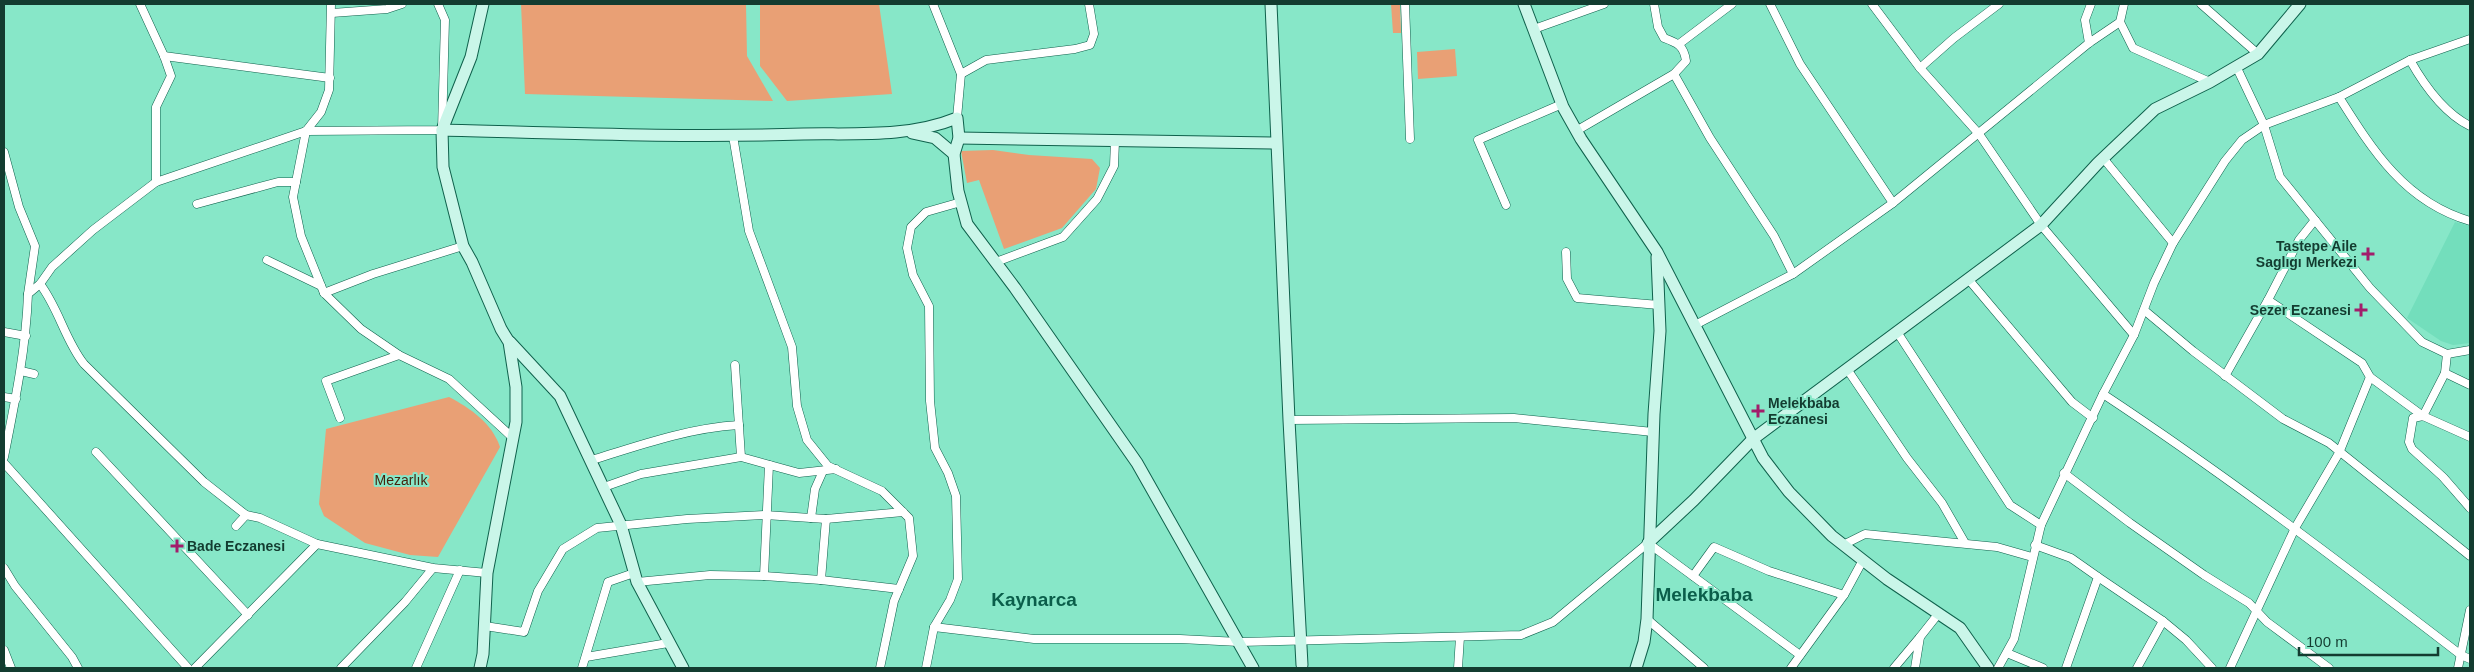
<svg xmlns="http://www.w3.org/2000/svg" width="2474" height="672" font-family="Arial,sans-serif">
	<rect width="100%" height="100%" fill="#87e7c8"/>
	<polygon fill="#73debc" points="2455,222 2470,226 2470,343 2453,345 2441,341 2407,318"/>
	<g fill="#e9a075">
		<polygon points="521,4 746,4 747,56 773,101 525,94"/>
		<polygon points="760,4 879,4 892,94 787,101 760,66"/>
		<polygon points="1391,4 1400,4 1401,33 1393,33"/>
		<polygon points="1455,49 1457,76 1418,79 1417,52"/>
		<polygon points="993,150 1029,155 1092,159 1100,168 1096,189 1062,228 1004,249 979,180 967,183 961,151"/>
		<path d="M449,397C470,408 492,423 500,447L438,557L410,555L365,543L324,516L319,504L326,429Z"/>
	</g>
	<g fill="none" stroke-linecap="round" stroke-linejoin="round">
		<g stroke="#0f614c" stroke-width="9">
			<g id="street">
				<polyline points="140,4 164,56 171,76 156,107 156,182"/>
				<polyline points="933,4 961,74 957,118"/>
				<polyline points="1405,4 1410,139"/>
				<path d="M1654,4L1658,27L1664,38C1678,43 1684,46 1686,61L1674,74L1710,138L1774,236L1793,274"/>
				<polyline points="1770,4 1800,64 1893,203"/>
				<polyline points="1872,4 1920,68 1979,134 2041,225 2134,335"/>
				<polyline points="2201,4 2258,54"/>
				<polyline points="332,13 387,9 402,4"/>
				<polyline points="2120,22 2133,48 2210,82"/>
				<polyline points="1534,29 1604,4"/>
				<path d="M2470,39L2410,60L2339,97C2373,151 2405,202 2470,221"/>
				<polyline points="2089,43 2085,20 2091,4"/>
				<polyline points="1679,44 1732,4"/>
				<polyline points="164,56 330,78"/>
				<path d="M2410,60C2424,85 2444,113 2470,126"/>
				<polyline points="2236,66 2264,125 2280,177 2370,288 2422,342 2447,354 2470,350"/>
				<polyline points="1920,68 1954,38 1999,4"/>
				<polyline points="961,74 986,60 1075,49 1090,45 1094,34 1089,4"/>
				<path d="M2339,97L2264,125L2242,140L2225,161L2173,243L2154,283L2134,335L2103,394C2227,476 2344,565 2461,655L2470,659"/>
				<polyline points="306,131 442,130 445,20 438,4"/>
				<polyline points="306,131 321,112 329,90 331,4"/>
				<polyline points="1576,131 1674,74"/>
				<polyline points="733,136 749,231 792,347 797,406 807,440 828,466 882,491 909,518 913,556 894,601 880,668"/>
				<polyline points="4,152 19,207 35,246 28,294"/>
				<polyline points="2103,158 2173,243"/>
				<polyline points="197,204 278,182 296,182"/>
				<polyline points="1506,205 1478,140 1562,104"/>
				<polyline points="1566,252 1567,279 1577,298 1659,305"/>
				<polyline points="267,260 321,286"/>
				<polyline points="996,262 1063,237 1097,199 1114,166 1115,141"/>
				<polyline points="1969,280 2072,402 2093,418"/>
				<path d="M40,284C59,309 65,340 84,364L204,482L246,515L260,518L317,544"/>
				<polyline points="324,293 373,274 463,246"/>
				<polyline points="2144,310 2193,351 2283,419 2329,443 2470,556"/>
				<polyline points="1695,325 1793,274 1893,203 2089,43 2120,22 2124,4"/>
				<polyline points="4,332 26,336"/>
				<polyline points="1897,332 2010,505 2041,525"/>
				<polyline points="2447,354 2445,373 2423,416 2470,437"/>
				<polyline points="735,365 741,457"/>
				<polyline points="1847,369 1907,458 1942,503 1965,543"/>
				<polyline points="21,371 34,374"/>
				<polyline points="2445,373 2470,385"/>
				<polyline points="2225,376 2268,300 2299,240 2315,220"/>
				<polyline points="2370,377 2423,416"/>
				<polyline points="4,397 16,399"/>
				<polyline points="2423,416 2413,418 2409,442 2412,449 2443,477 2470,508"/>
				<polyline points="340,418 326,381 399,355"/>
				<polyline points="1289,420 1514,418 1653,432"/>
				<polyline points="96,452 248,615"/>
				<path d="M4,457C15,402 26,349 28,294L40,284L52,267L93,230L156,182L306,131L293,197L301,236L324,293L361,329L399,355L449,379L513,438"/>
				<path d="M592,460C640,445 688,428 739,425"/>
				<polyline points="4,463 188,668"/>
				<polyline points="2064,473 2130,523 2204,575 2249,603 2267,622 2329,668"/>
				<polyline points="604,487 641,474 741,457 799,473 836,469"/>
				<polyline points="811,518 815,489 823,471"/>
				<polyline points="826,519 821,580 899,589"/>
				<polyline points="236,526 246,515"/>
				<polyline points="1843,545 1865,534 1997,547 2032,557"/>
				<polyline points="2035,545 2071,558 2098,577 2066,668"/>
				<polyline points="4,568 15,586 72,657 78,668"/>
				<polyline points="764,576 769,465"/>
				<polyline points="1693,576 1714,547 1769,571 1844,595"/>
				<polyline points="2098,577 2163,621"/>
				<polyline points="637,582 710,575 764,576 821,580"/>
				<polyline points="1647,619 1704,668"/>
				<polyline points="485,626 524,632 538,591 563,549 597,528 687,519 765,515 826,519 903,512"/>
				<polyline points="934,627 1034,639 1180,639 1239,642 1521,635 1553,622 1648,543 1800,655"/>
				<polyline points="4,650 11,668"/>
				<polyline points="2007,653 2043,668"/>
				<polyline points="586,657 668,643"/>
				<polyline points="195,668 317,544 433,568 487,573"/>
				<polyline points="341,668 405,602 433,568"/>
				<polyline points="416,668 460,570"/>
				<polyline points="582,668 608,582 634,573"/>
				<polyline points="926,668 934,627 950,600 958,579 956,496 948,473 935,448 930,401 929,306 913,275 907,248 911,227 926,212 961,202"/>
				<polyline points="1458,668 1460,637"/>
				<polyline points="1791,668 1844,595 1863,560"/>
				<polyline points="1894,668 1920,637"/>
				<polyline points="1915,668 1920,637 1939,613"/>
				<polyline points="1998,668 2014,639 2041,525 2103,394"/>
				<polyline points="2137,668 2163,621 2186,640 2212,668"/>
				<polyline points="2230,668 2295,528 2339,453 2370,377 2362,363 2268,300"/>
				<polyline points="2458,668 2470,610"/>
			</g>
		</g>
		<g stroke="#0f614c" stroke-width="13">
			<g id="secondary">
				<polyline points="1271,4 1289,420 1302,665"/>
				<polyline points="1524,4 1563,107 1581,139 1657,252 1763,458 1789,492 1832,536 1887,579 1960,628 1988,668"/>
				<path d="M442,130C563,133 683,138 803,134C854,133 908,138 957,118L959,138L954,154L958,191L967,224L1015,288L1137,463L1253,668"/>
				<polyline points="912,133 935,138 954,154"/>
				<polyline points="959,138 1276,143"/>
				<polyline points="510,342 560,396 621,525 637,582 683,668"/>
				<polyline points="1648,543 1694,500 1753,439 2041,225 2098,163 2155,109 2210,82 2258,54 2300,4"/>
				<polyline points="480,668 483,654 487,573 516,422 516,387 509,342 501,329 472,262 463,246 443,167 442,130 471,57 483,4"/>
				<polyline points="1636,668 1644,642 1647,619 1654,414 1660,331 1657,257"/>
			</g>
		</g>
		<use href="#street" stroke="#fff" stroke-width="8"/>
		<use href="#secondary" stroke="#caf6e9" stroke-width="11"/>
	</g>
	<g fill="#a21d6b" stroke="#87e7c8" stroke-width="2">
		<path d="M2365.5 246.5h5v5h5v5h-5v5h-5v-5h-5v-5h5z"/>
		<path d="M2358.5 302.5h5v5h5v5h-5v5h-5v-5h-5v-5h5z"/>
		<path d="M1755.5 403.5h5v5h5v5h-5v5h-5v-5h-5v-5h5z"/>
		<path d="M174.5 538.5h5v5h5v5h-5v5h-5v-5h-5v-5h5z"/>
	</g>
	<g text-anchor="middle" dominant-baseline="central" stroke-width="4" stroke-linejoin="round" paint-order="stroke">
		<g font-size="14" font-weight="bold" fill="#133c30" stroke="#87e7c8" text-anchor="end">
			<text x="2357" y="246">Tastepe Aile<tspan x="2357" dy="16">Saglıgı Merkezi</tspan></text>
			<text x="2351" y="310">Sezer Eczanesi</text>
			<text x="1768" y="403" text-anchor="start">Melekbaba<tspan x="1768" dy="16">Eczanesi</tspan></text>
			<text x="187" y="546" text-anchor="start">Bade Eczanesi</text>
		</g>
		<g font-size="14" fill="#46230d" stroke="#87e7c8">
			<text x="401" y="480">Mezarlık</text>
		</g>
		<g font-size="19" font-weight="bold" fill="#0a5e4a" stroke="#87e7c8">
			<text x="1704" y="594">Melekbaba</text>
			<text x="1034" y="599">Kaynarca</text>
		</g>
	</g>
	<rect width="2474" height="672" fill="none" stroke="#133c30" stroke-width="10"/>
	<path d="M2299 647v8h139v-8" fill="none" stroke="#133c30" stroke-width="2.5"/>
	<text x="2306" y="647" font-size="15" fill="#133c30" stroke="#87e7c8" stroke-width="4" paint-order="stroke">100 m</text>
</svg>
